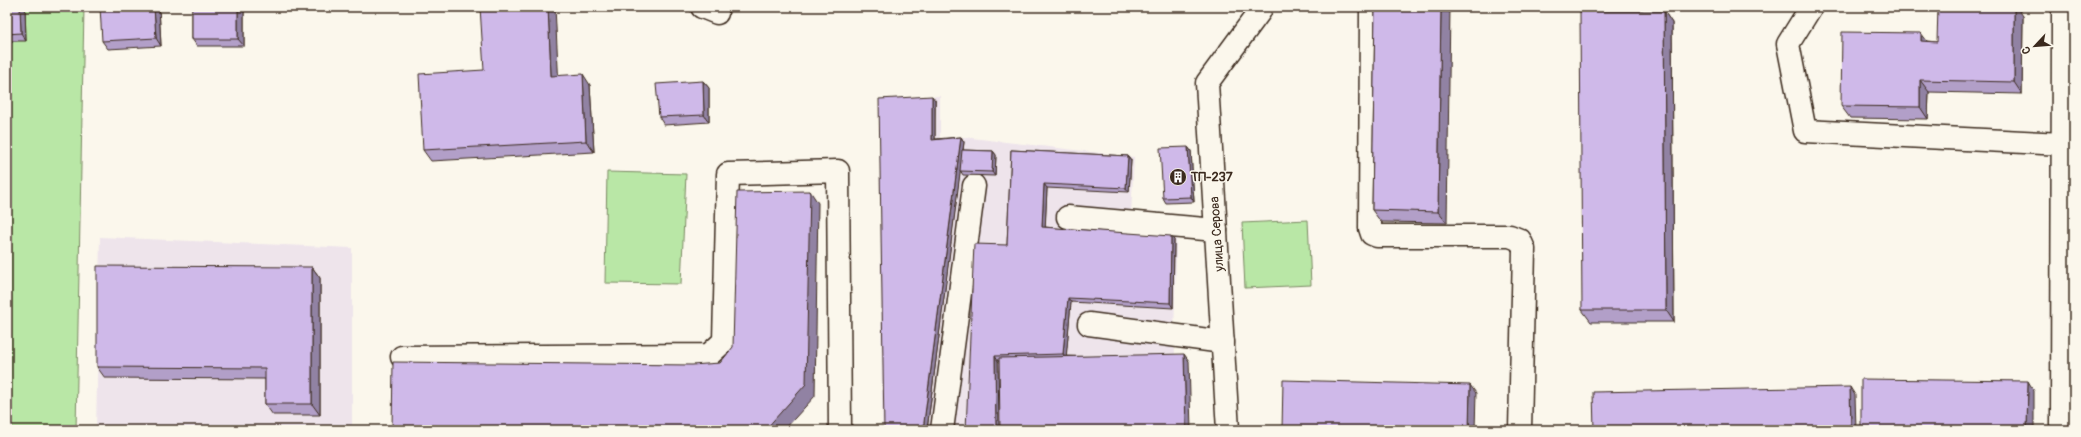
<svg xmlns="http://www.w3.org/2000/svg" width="2081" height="437" font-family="Pangolin,sans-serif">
	<rect width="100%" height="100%" fill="#fbf7ec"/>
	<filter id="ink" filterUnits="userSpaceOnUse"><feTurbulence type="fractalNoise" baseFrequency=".025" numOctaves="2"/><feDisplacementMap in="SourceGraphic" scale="8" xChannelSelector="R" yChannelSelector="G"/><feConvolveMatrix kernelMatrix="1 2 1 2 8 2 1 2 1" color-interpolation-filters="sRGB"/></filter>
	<g filter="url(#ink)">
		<g fill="#eee4eb">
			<polygon points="940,96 940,138 963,137 1134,157 1131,214 1177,219 1174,335 1175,355 1002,430 882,430 879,99"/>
			<polygon points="100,237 352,248 352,430 96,430"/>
		</g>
		<g fill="#b9e7a6" stroke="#7a8862">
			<polygon points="7,7 84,7 76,430 7,430"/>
			<polygon points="607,172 686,174 681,284 605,283"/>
			<polygon points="1308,220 1311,285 1245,288 1242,223"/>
		</g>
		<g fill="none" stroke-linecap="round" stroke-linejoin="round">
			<g stroke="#3b2a1e" stroke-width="25">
				<g id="minor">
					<polyline points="702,7 717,13 717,7"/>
					<polyline points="1371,7 1370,228 1372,234 1377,236 1510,236 1520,240 1524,249 1520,430"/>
					<polyline points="1811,7 1788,44 1805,131 2063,144"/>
					<polyline points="1068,217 1216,230"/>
					<polyline points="1089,324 1223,342"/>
					<polyline points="402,357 709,355 724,341 728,174 838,171 840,430"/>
					<polyline points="942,430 974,186"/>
					<polyline points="1228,430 1207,83 1260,11 1260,7"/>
					<polyline points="2062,430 2063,7"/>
				</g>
			</g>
			<use href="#minor" stroke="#fbf7ec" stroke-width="22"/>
		</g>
		<g fill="#b29fc8" stroke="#3b2a1e">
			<polygon points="7,7 25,7 26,41 7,41"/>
			<polygon points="159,7 161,46 108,49 102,41"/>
			<polygon points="192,7 244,7 244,46 197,46 192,39"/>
			<polygon points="1375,7 1447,223 1381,222 1372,210"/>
			<polygon points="1664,11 1672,23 1674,322 1591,322 1582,310"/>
			<polygon points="2023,16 2022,94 1929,92 1928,119 1850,118 1841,106 1927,41 1937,42"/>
			<polygon points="484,70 558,75 590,85 594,152 431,161 423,150"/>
			<polygon points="703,81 709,88 709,122 664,125 659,117"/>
			<polygon points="935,100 935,139 961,137 964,142 963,150 993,151 996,155 995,176 963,175 960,170 927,430"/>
			<polygon points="1188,147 1191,151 1194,202 1166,203 1163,198"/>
			<polygon points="1011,150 1128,156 1131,160 1129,192 1047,188 1045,227 1174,240 1173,308 1071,302 1066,356 1189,361 998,361 966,430 1007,245"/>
			<polygon points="312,267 320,278 320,415 273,415 265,404 265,379 105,378 97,367"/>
		</g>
		<g fill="#9182a3" stroke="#3b2a1e">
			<polygon points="20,7 25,7 26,41 21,33"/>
			<polygon points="154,7 159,7 161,46 156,38"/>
			<polygon points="238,7 244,7 244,46 238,39"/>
			<polygon points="548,7 555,7 559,87 551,76"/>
			<polygon points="1441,7 1450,7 1447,223 1438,212"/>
			<polygon points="2014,7 2017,7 2023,16 2022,94 2014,82"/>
			<polygon points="1664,11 1672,23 1674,322 1666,310"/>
			<polygon points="1921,33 1930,45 1921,41"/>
			<polygon points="583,74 590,85 594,152 586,141"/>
			<polygon points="1920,80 1929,92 1928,119 1920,107"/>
			<polygon points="703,81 709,88 709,122 704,115"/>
			<polygon points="932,96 935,100 935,144 932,140"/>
			<polygon points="961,137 964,142 927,430 923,430"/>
			<polygon points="1188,147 1191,151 1194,202 1191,197"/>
			<polygon points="993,151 996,155 995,176 992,172"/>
			<polygon points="1128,156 1131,160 1129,192 1126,188"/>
			<polygon points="1044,184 1047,188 1045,232 1042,227"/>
			<polygon points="810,191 818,203 815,396 784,430 765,430"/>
			<polygon points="1171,236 1174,240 1173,308 1170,303"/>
			<polygon points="312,267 320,278 320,415 312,404"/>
			<polygon points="1068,298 1071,302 1066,359 1063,354"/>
			<polygon points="1184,354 1189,361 1191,430 1186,430"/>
			<polygon points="995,356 998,361 999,430 996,430"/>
			<polygon points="2028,381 2034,391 2034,430 2027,430"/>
			<polygon points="1470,385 1476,393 1475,430 1469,430"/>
			<polygon points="1850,387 1855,395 1856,430 1851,430"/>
		</g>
		<g fill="#cfb9e9" stroke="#3b2a1e">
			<polygon points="7,7 20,7 21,33 7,34"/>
			<polygon points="100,7 154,7 156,38 102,41"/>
			<rect x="192" y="7" width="46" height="32"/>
			<polygon points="480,7 548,7 551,76 583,74 586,141 423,150 419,74 484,70"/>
			<polygon points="1375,7 1441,7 1438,212 1372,210"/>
			<polygon points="1938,7 2014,7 2014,82 1920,80 1920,107 1841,106 1842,32 1921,33 1921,41 1937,42"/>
			<polygon points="1580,11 1664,11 1666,310 1582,310"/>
			<polygon points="703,81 704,115 659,117 656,84"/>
			<polygon points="932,96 932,140 961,137 923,430 884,430 879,99"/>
			<polygon points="1188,147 1191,197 1163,198 1160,148"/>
			<polygon points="962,150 993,151 992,172 960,171"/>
			<polygon points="1011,150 1128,156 1126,188 1044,184 1042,227 1171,236 1170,303 1068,298 1063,354 995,356 996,430 966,430 974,244 1007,245"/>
			<polygon points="810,191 806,384 765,430 392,430 393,362 692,365 720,363 733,347 737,192"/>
			<polygon points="97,266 312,267 312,404 265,404 265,368 97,367"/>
			<polygon points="1184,354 1186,430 1000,430 999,358"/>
			<polygon points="1861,379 2028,381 2027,430 1861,430"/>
			<polygon points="1283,380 1470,385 1469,430 1282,430"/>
			<polygon points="1850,387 1851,430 1594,430 1593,392"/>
		</g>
	</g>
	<defs>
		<g id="building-disc" transform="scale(0.9)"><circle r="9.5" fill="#3b2a1e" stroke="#fbf7ec"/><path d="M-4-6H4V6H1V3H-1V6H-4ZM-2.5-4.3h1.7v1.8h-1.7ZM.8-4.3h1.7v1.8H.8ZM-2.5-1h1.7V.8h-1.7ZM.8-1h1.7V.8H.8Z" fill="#fff"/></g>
	</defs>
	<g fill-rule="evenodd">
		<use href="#building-disc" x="1178" y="177"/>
	</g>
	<g text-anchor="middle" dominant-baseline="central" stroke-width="3" stroke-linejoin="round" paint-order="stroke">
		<g font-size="13" font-weight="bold" fill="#3b2a1e" stroke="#fbf7ec" text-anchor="start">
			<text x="1191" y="177">ТП-237</text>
		</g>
		<g font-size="13" fill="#3b2a1e" stroke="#fbf7ec">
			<text transform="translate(1217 234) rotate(-94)">улица Серова</text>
		</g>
	</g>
	<rect width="2081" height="437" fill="none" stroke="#fbf7ec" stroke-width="24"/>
	<rect x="12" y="12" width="2057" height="413" fill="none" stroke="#3b2a1e" stroke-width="1.5" filter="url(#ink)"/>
	<g transform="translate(2035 46) rotate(244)" stroke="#fbf7ec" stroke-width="3" paint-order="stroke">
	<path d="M0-3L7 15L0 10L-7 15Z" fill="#3b2a1e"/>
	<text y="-6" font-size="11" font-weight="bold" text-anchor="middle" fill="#3b2a1e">С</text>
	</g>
</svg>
